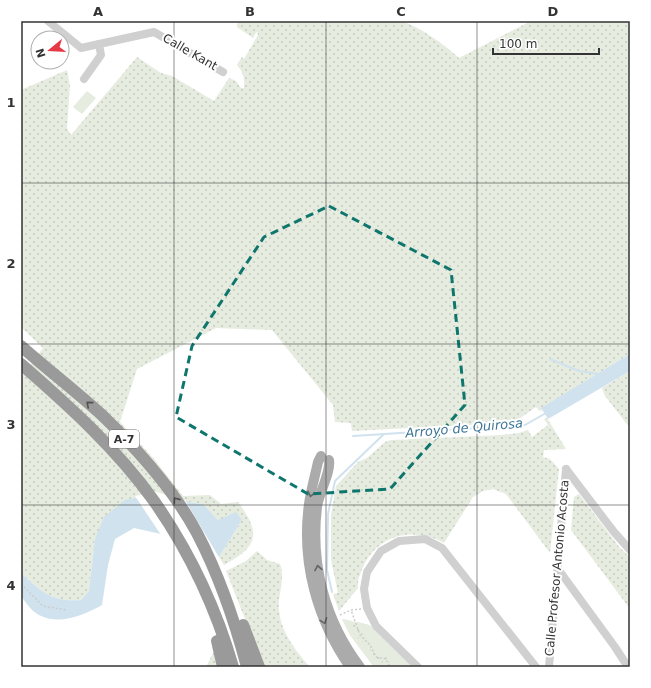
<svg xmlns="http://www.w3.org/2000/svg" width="651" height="688" font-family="'DejaVu Sans',sans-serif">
	<defs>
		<pattern id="grass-dots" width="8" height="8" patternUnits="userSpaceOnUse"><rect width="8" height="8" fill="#e6ecdf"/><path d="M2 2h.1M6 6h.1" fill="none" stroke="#c6cbc0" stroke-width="1.8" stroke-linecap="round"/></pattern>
	</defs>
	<rect width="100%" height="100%" fill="#fff"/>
	<g fill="url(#grass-dots)">
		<path d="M241,21H402C423,29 442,43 459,58L531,21H630V354L542,408V410L540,411L536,407L516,421L504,423L352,431L351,423L335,422L333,405L272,330L216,328L137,369L120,422L155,460L183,496L210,495L221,504L238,502C261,533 259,546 224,565L219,557L242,520H218L203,504L187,502L95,539L89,591L81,600C51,602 42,592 21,573V377L43,348L21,327V90L67,70L70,85L67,128L71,135L137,57L161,73L172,76L214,101L229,78L236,81L241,88H244C245,78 243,72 237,65L242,57L244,59L258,35L257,31L253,38L237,27V24Z"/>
		<polygon points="630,371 630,428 605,396 602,388"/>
		<path d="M547,418L566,449L544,450L543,457L550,459L559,469L550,553L506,494L493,489L483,491L473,497L444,543C415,527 380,533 364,565C361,572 357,580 358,588L339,611L333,594L338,593L331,560V515L336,486L358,462L367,458L385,442L391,440L502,435L519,433L528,430L532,437L548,425L544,419Z"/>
		<polygon points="579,494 620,548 630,557 630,609 571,530 574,497"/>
		<path d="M257,551L267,560L280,564C286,580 277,595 279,610C281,633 296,651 310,667H264L226,571L246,561Z"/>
		<polygon points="342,619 369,625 413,667 374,667 350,635"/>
		<polygon points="215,649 217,667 206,667"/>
	</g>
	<g fill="#e6ecdf">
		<polygon points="87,91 96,98 82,114 73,107"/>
		<polygon points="342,619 352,621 355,635 370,648 372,657 380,660 387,667 374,667 350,635"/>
		<polygon points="358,622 369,625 412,667 391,667 388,658 377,655 363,635 357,624"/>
	</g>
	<g fill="#cfe2ee">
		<polygon points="630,354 630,371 548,419 541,408"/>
		<path d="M156,494L187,502L203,504L218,520L236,512L242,520L219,557L191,551L161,534L134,528L115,539L108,565L102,605C82,616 54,628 33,611C29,607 25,601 21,596V573C42,592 51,602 81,600L89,591L95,539L104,517L125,500Z"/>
	</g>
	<polygon fill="#fff" points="156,492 185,500 220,559 190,553 163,538 135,496"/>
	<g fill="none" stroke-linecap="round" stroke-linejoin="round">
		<g stroke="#cfe2ee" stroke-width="2">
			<polyline points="550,359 579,371 598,374"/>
			<polyline points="353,436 525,425 546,413"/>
			<polyline points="332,592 327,570 328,514 335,481 384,434"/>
		</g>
		<g stroke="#cdcdcd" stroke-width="1.5" stroke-dasharray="2 2" stroke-linecap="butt">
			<polyline points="21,584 43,606 67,610"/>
			<polyline points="361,609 351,610 360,635 370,645 376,657 386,659 390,667"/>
			<polyline points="340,615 351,610"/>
		</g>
		<g stroke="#d0d0d0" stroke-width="8">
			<polyline points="48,21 81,48 154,32 223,72"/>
			<polyline points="84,79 101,55 99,44"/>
			<polyline points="566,469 614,532 630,550"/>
			<polyline points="558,569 615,647 628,667"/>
			<polyline points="418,667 376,626 367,608 364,589 367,572 381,551 399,541 425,539 442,548 536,667"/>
			<polyline points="549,667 566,469"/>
		</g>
		<g stroke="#ababab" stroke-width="10">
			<path d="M321,456L318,462C315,476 311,490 309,504C301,562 317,620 350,667"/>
			<path d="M329,460C331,473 319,492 317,507C310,564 325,621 360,667"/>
		</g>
		<g stroke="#9a9a9a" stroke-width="12">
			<path d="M21,346C48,370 77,392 104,417C139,451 174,490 197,533C219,575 235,622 247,667"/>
			<path d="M21,364C68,405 117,449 154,501C189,551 216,608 233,667"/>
			<polyline points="243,625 259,667"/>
			<polyline points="217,641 223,667"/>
		</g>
	</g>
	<defs><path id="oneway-chevron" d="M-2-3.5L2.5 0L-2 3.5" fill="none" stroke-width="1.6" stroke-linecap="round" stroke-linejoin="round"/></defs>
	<g stroke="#525252">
		<use href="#oneway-chevron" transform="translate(89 404) rotate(-139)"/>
		<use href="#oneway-chevron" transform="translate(176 500) rotate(-125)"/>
	</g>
	<g stroke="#636363">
		<use href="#oneway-chevron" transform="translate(311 494) rotate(103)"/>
		<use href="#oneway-chevron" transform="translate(318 568) rotate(-100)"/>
		<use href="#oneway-chevron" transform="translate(324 621) rotate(69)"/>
	</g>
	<path fill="none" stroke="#0f766e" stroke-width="3" stroke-dasharray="8 5" stroke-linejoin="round" d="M329,206L451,270L465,405L390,489L308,494L176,417L192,346L264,237Z"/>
	<path fill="none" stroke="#333" stroke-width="1" stroke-opacity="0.55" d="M174,21V667M326,21V667M477,21V667M21,183H630M21,344H630M21,505H630"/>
	<g text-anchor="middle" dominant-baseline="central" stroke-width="4" stroke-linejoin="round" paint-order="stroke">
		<rect fill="#fff" stroke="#707070" stroke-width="1" x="109" y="430" width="30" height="18" rx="3"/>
		<g font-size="11" font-weight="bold" fill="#333">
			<text x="124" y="439">A-7</text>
		</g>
		<g font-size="12" fill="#333" stroke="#fff">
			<text transform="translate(190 52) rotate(30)">Calle Kant</text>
			<text transform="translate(557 568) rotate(-85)">Calle Profesor Antonio Acosta</text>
		</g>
		<g font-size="13" font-style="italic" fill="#3f7597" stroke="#fff">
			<text transform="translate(464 428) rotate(-5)">Arroyo de Quirosa</text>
		</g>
	</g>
	<rect width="651" height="688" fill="none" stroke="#ffffff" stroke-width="44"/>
	<g transform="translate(50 50) rotate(252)"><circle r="19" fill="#ffffff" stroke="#adadad"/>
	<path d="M0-3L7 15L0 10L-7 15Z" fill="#e63946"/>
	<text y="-6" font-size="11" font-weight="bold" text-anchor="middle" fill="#333333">N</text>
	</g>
	<path d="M493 48v6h106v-6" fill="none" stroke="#333333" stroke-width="2"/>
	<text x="499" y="48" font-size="12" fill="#333333" stroke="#ffffff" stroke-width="3" paint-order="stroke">100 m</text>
	<rect x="22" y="22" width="607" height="644" fill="none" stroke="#333" stroke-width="1.5"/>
	<g font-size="13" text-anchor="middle" font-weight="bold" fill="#333">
		<text x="98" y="16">A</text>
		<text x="250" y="16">B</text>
		<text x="401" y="16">C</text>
		<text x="553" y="16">D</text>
		<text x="11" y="107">1</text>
		<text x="11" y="268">2</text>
		<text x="11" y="429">3</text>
		<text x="11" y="590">4</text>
	</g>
</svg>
